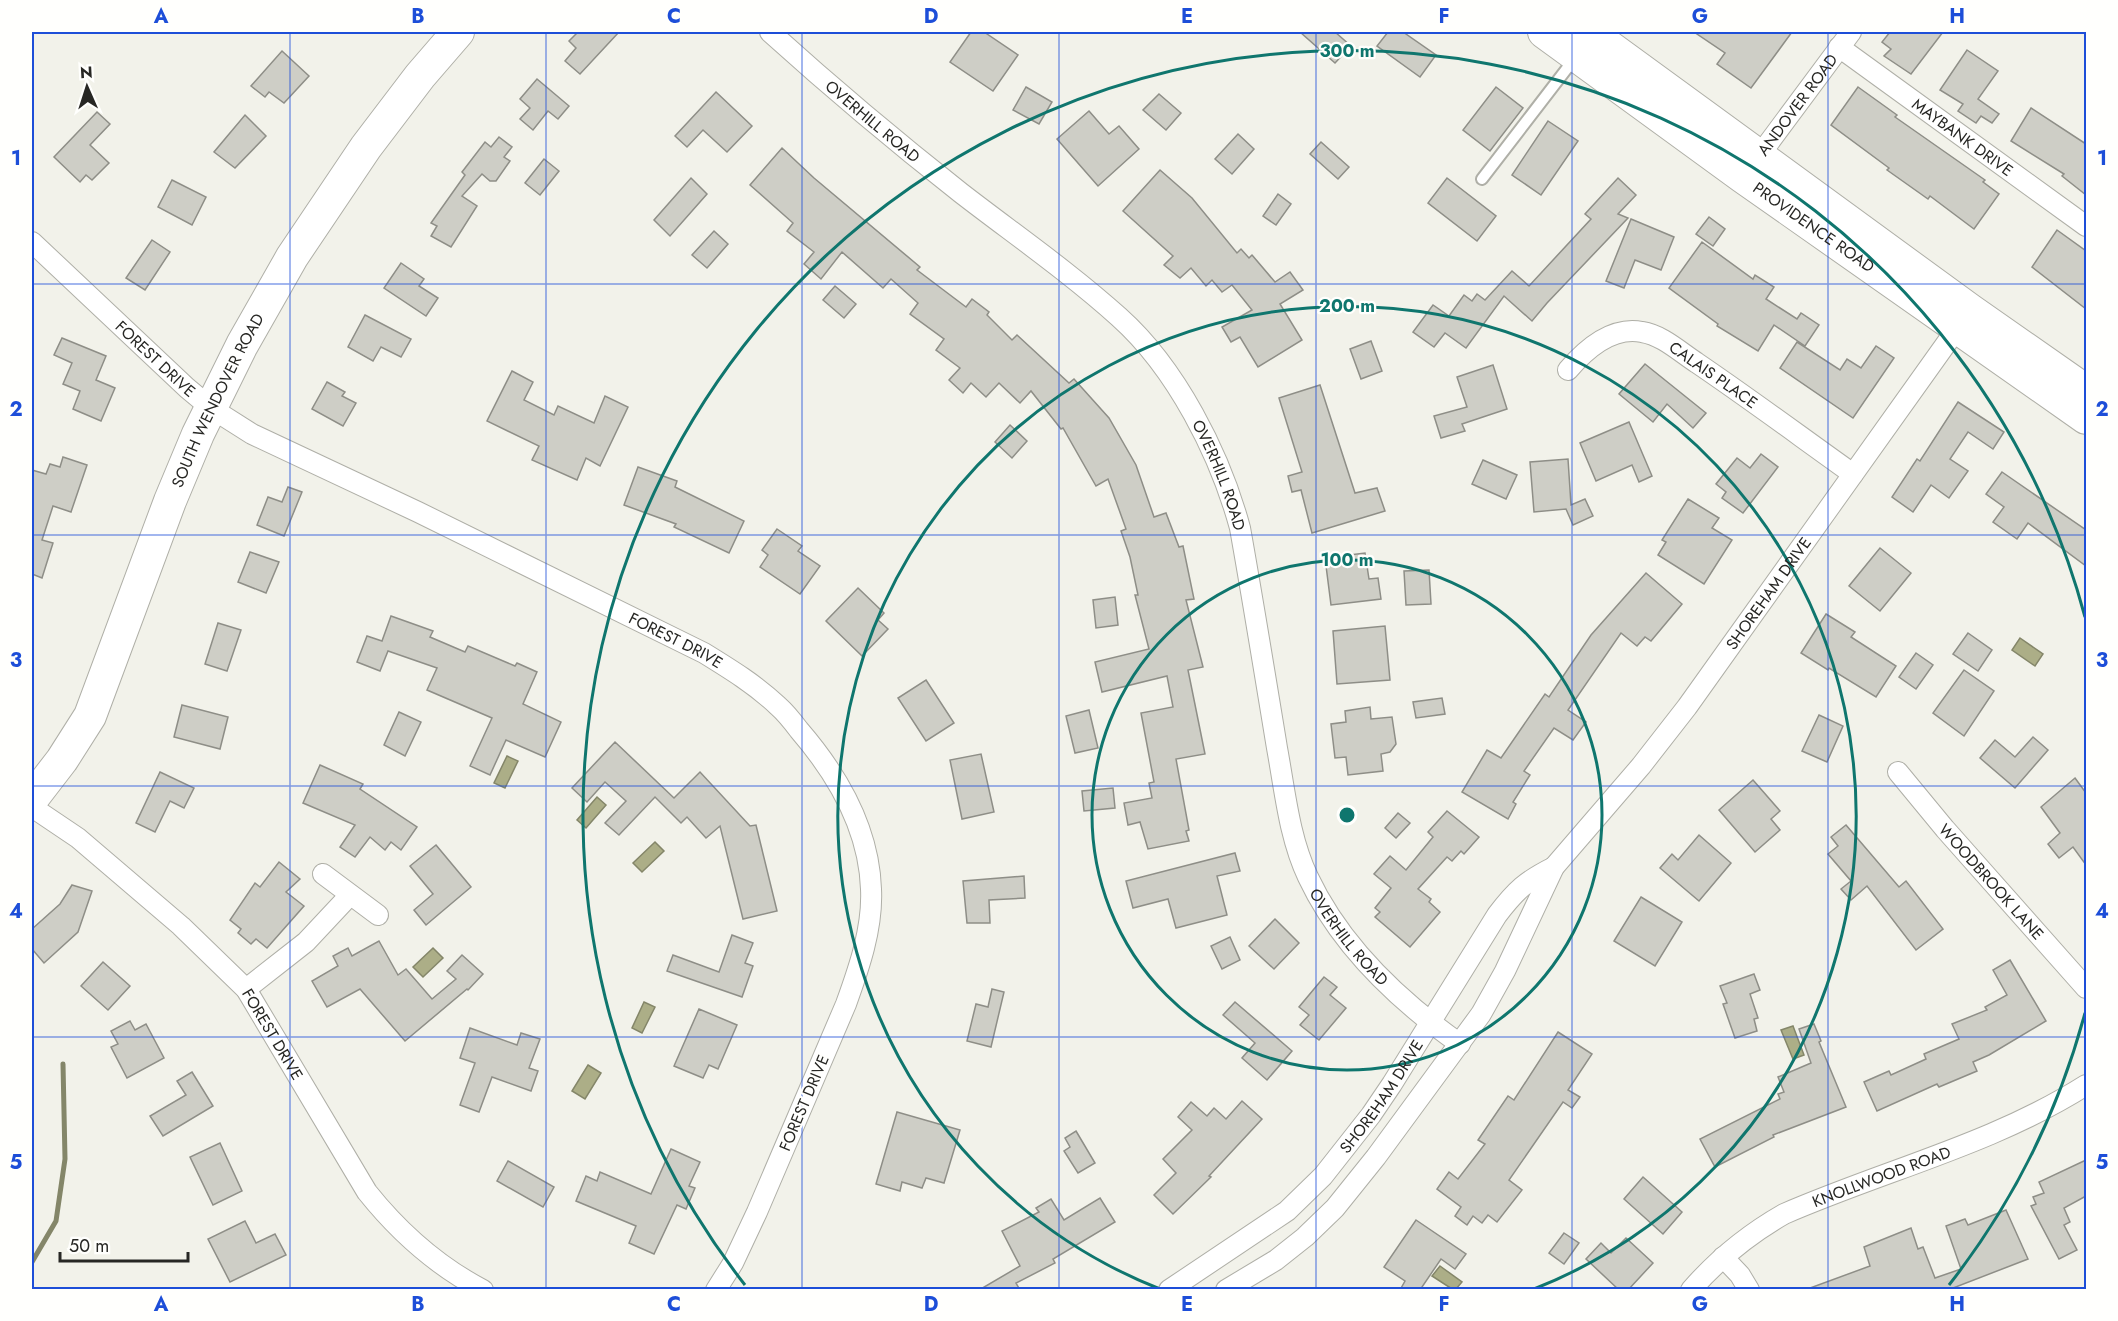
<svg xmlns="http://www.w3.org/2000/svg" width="2118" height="1321" font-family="Jost,sans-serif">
	<rect width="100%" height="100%" fill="#f2f2ea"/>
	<g fill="#acae87" stroke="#848669" stroke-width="1.5">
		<polygon points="2020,638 2043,654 2035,666 2012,650"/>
		<polygon points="507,756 518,761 505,788 494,783"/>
		<polygon points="597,797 606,805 586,828 577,820"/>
		<polygon points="655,842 664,851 642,872 633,863"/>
		<polygon points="433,948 443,958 423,977 413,967"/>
		<polygon points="644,1002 655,1007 642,1033 632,1028"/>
		<polygon points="1793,1026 1804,1055 1793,1059 1781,1030"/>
		<polygon points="588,1065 601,1073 585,1099 572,1091"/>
		<polygon points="1440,1266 1462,1282 1456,1289 1452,1289 1432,1276"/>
	</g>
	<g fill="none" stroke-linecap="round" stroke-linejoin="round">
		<polyline stroke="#848669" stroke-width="5" points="32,1262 56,1221 65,1159 63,1064"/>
	</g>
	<g fill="#cecec6" stroke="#8e8e87" stroke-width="1.5">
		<polygon points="578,32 619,32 580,74 565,61 576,48 569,41"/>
		<polygon points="971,32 984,32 1018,55 993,91 950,62"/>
		<polygon points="1300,32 1335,32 1351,46 1335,63"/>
		<polygon points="1388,32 1403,32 1436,55 1420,77 1377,46"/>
		<polygon points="1694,32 1792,32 1751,88 1717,64 1725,53"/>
		<polygon points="1890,32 1943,32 1911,74 1884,56 1891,49 1882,42"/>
		<polygon points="1967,50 1998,71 1978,99 1999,114 1992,123 1981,116 1976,123 1958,111 1963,104 1940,90"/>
		<polygon points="282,51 309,76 284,103 269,92 265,97 251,86"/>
		<polygon points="537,79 569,106 558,119 548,111 533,130 520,119 530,108 520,99"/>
		<polygon points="1026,87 1052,102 1039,124 1013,110"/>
		<polygon points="1496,87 1523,108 1490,151 1463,130"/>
		<polygon points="1858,87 1897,115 1895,117 1985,180 1983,182 1999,194 1974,229 1930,196 1928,199 1887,170 1889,168 1831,125"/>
		<polygon points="716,92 752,126 727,152 703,130 687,147 675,136"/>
		<polygon points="1159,94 1181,113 1166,130 1143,110"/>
		<polygon points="2031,108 2086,144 2086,195 2062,176 2064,174 2011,141"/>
		<polygon points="1089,111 1109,134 1119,126 1139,149 1098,186 1057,139"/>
		<polygon points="97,112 110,124 90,145 109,163 92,180 86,175 80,182 54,157"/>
		<polygon points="245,115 266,136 235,168 214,152"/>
		<polygon points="1548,121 1578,141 1541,195 1512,175"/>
		<polygon points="1238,134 1254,149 1232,174 1215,159"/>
		<polygon points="499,137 512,147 504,157 510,161 496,181 490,181 482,174 462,196 477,206 451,247 431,236 437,226 431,223 465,175 462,172 485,142 491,147"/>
		<polygon points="1321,142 1349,167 1338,179 1310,154"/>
		<polygon points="782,148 814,178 920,267 917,270 966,307 972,299 989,312 987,315 1012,340 1017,335 1069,383 1074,379 1109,418 1136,465 1154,517 1166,513 1179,547 1183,546 1194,599 1186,600 1203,667 1188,670 1205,754 1176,759 1189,830 1186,831 1189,841 1148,849 1140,822 1128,825 1124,803 1152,798 1149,783 1154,782 1141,713 1173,707 1167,676 1102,692 1095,662 1149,649 1135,595 1138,595 1130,557 1121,531 1126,529 1108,479 1096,486 1063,428 1061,429 1031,391 1020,403 999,383 986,397 971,383 963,393 949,380 960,368 936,350 944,339 910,314 918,303 891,279 883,288 842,252 821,279 804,264 814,252 787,231 793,223 750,185"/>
		<polygon points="544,159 559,171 540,195 525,183"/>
		<polygon points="1160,170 1192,198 1237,253 1241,249 1249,258 1252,255 1275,282 1290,272 1303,290 1280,304 1302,340 1258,367 1240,337 1231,342 1222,327 1252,310 1232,285 1222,292 1212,280 1206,286 1191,268 1180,278 1164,265 1173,256 1123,211"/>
		<polygon points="691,178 707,194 670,236 654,220"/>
		<polygon points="1447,178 1496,216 1477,241 1428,203"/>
		<polygon points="1618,178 1636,195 1618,214 1628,218 1547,303 1532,321 1504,296 1466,348 1445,333 1434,347 1413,332 1433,305 1449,316 1464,295 1472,301 1477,294 1485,300 1512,271 1529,286 1591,219 1585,214"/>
		<polygon points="172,180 206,197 192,225 158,207"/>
		<polygon points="1278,194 1291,204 1276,225 1263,216"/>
		<polygon points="1709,217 1725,229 1713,246 1696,234"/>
		<polygon points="1631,219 1674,237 1661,270 1635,260 1624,288 1606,281"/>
		<polygon points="2057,230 2086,251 2086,309 2032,267"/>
		<polygon points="714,231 728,244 707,268 692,255"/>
		<polygon points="152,240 170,252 145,290 126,278"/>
		<polygon points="1702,242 1753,279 1755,275 1774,287 1766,299 1797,319 1801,313 1819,325 1805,346 1774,325 1758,351 1717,326 1718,324 1669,288"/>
		<polygon points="401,263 424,279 419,286 438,298 426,316 384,288"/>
		<polygon points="835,286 856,304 844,318 823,300"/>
		<polygon points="365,315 411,339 401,357 381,347 373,361 348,347"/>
		<polygon points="62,338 106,356 96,380 115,388 101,421 73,409 80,391 63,384 72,363 54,355"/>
		<polygon points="1371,341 1382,371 1361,379 1350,349"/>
		<polygon points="1797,342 1840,370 1847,359 1861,368 1876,346 1894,358 1853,418 1780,368"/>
		<polygon points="1645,364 1706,413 1693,428 1667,404 1653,422 1619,394"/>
		<polygon points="1493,365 1507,409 1462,424 1465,431 1441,438 1434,416 1467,407 1457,377"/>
		<polygon points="512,371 533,382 524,400 554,415 558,406 594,423 605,396 628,407 600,466 586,458 577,480 532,460 539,446 487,421"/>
		<polygon points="327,382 345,392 342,396 356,403 343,426 312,409"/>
		<polygon points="1320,385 1355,493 1377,488 1385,511 1312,533 1301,490 1292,492 1288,476 1302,472 1279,398"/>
		<polygon points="1958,402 2004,432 1993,449 1968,432 1950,459 1968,471 1949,498 1931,485 1913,512 1892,497 1917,459 1920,461"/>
		<polygon points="1629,422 1652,476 1639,482 1632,465 1596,481 1580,443"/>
		<polygon points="1010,425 1027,441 1012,458 995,442"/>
		<polygon points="1761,454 1778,467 1743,513 1722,498 1726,492 1716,484 1737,458 1750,468"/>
		<polygon points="63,457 87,465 71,512 53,506 42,540 53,543 42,578 32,574 32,470 46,474 50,464 60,467"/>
		<polygon points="1568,459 1571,505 1585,499 1593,516 1573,525 1566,509 1534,512 1530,462"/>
		<polygon points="1483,460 1517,475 1506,499 1472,484"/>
		<polygon points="638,467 677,481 675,487 744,521 729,553 674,527 676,524 624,505"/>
		<polygon points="2002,472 2086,530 2086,566 2028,523 2017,539 1993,522 2004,507 1986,494"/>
		<polygon points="288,487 302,492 284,536 257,525 268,497 282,502"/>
		<polygon points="1688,499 1719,518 1712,528 1732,540 1704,584 1658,555 1666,542 1662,540"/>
		<polygon points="777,529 802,546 798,551 820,566 800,594 760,567 768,555 762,550"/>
		<polygon points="1880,548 1911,573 1880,611 1849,586"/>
		<polygon points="250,552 279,562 266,593 238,582"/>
		<polygon points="1365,553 1369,579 1378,578 1381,599 1331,605 1325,558"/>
		<polygon points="1429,570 1431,604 1406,605 1404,571"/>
		<polygon points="1646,573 1682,604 1651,641 1645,637 1637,646 1621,633 1568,710 1586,722 1573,740 1554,728 1524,771 1530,775 1513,802 1516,804 1508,819 1462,792 1487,750 1501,758 1545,694 1549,697 1591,635"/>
		<polygon points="858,588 884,613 878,620 888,629 862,656 826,621"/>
		<polygon points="1115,597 1118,625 1096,628 1093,600"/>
		<polygon points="1826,614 1855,632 1851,637 1896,666 1876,697 1829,668 1828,670 1801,653"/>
		<polygon points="391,616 433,631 430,637 465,652 468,646 515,666 517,663 537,672 523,704 561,722 545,757 506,740 490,775 470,766 492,718 427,690 437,668 388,651 380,671 357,662 367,636 382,641"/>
		<polygon points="218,623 241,630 227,671 205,664"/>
		<polygon points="1385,626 1390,680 1337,684 1333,631"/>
		<polygon points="1968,633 1992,650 1978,671 1953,654"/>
		<polygon points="1916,653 1933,665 1916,689 1899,677"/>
		<polygon points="1964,670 1994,691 1964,736 1933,713"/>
		<polygon points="926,680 954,723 926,741 898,698"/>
		<polygon points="1442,698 1445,714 1416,718 1413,702"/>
		<polygon points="182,705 228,717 220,749 174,737"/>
		<polygon points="1370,707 1371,719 1392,717 1396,744 1390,752 1381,754 1383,771 1348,775 1346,757 1335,758 1331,724 1346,722 1345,711"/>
		<polygon points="1089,710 1098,748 1075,753 1066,716"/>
		<polygon points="399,712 421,722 405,756 384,745"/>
		<polygon points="1819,715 1843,726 1827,762 1802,751"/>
		<polygon points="2033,737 2048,750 2015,788 1980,758 1995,740 2015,757"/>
		<polygon points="615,742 674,798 700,772 750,826 756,825 777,911 743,919 720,826 706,838 687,817 681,823 655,797 619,835 605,823 626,801 605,782 587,802 572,788"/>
		<polygon points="981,754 994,812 962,819 950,760"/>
		<polygon points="320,765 363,784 360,789 417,827 401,850 391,842 385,850 370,837 355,857 340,847 355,825 303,803"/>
		<polygon points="160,772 194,788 184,808 170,801 155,832 136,823"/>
		<polygon points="2075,778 2086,793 2086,865 2073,847 2059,858 2048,844 2060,833 2041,807"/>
		<polygon points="1753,780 1780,811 1771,819 1780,830 1755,852 1719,810"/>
		<polygon points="1113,788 1115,808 1084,811 1082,791"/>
		<polygon points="1447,811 1479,837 1464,854 1461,851 1452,861 1447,857 1418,889 1431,899 1429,902 1440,912 1410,947 1375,917 1380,912 1375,908 1391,888 1374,874 1390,856 1406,870 1433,837 1428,832"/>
		<polygon points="1398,813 1410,823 1396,838 1385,828"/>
		<polygon points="1846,825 1899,887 1906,881 1943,929 1916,950 1867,886 1851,900 1841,889 1851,881 1828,854 1838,846 1831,837"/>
		<polygon points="1699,835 1731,863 1699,901 1660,868 1672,854 1678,860"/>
		<polygon points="436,845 471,887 426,925 414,910 433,894 410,866"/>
		<polygon points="1235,853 1240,871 1217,876 1227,915 1176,928 1168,899 1133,908 1126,881"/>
		<polygon points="279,862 300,879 286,892 304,906 267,948 256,939 251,944 238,933 241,929 230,920 255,883 260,887"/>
		<polygon points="1024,876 1025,898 989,900 990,923 967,923 963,881"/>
		<polygon points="72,885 92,891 78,932 44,963 32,949 32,929 60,904"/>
		<polygon points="1641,897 1682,922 1655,966 1614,941"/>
		<polygon points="1275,919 1299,943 1274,969 1249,946"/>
		<polygon points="732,935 753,943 745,963 753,966 742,997 667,971 673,955 719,972"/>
		<polygon points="1230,937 1240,960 1222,969 1211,946"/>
		<polygon points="379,941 398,975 406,969 432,999 456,979 447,971 462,955 483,974 468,990 467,989 405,1041 360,989 327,1007 312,981 338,966 333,956 348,948 352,956"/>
		<polygon points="2010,960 2046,1021 1989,1055 1973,1062 1977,1071 1939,1087 1937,1084 1877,1111 1864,1082 1889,1071 1891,1075 1926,1059 1924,1054 1959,1039 1952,1024 1987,1010 1985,1007 2007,995 1993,970"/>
		<polygon points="103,962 130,986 108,1010 81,986"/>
		<polygon points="1754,974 1760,990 1750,994 1758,1018 1754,1019 1757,1031 1735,1038 1723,1004 1727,1003 1720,986"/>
		<polygon points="1324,977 1337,987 1330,995 1346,1008 1319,1040 1300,1025 1309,1015 1299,1007"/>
		<polygon points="992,989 1004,992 991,1047 967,1041 976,1004 988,1007"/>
		<polygon points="1235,1002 1292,1051 1267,1080 1242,1058 1255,1043 1223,1015"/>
		<polygon points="699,1009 737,1025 718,1069 709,1065 703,1078 674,1066"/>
		<polygon points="130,1021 135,1030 146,1024 164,1058 127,1078 111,1047 118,1044 111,1031"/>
		<polygon points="1814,1024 1821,1041 1819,1042 1846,1107 1773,1135 1774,1137 1715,1167 1700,1139 1780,1099 1778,1094 1784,1092 1778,1077 1811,1063 1799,1029"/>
		<polygon points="470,1028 517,1045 521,1033 540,1039 529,1068 538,1071 531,1091 492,1077 479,1112 460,1105 475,1063 460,1058"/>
		<polygon points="1558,1032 1592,1054 1568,1090 1580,1097 1572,1108 1563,1102 1509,1180 1522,1190 1497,1222 1488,1215 1482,1223 1473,1216 1467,1225 1455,1216 1461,1207 1437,1189 1449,1172 1458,1179 1485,1144 1478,1140 1508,1096 1514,1100"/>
		<polygon points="192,1072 213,1106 163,1136 150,1116 186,1095 177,1081"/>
		<polygon points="1242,1101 1262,1119 1209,1176 1211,1177 1173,1214 1154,1195 1176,1173 1163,1159 1192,1130 1178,1117 1191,1102 1207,1116 1214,1108 1226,1119"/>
		<polygon points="897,1112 960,1130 944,1183 926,1178 922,1188 902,1182 900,1191 876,1184"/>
		<polygon points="1076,1131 1095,1163 1078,1173 1064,1151 1070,1147 1065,1138"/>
		<polygon points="220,1143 242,1191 213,1205 190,1157"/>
		<polygon points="671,1149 700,1162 689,1186 695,1188 686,1209 677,1205 654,1254 629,1243 636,1226 576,1201 586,1176 597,1181 600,1172 651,1194"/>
		<polygon points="2086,1160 2086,1196 2064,1208 2070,1222 2064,1225 2077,1250 2059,1259 2031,1206 2036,1204 2033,1197 2044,1193 2039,1182"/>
		<polygon points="508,1161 554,1187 543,1207 497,1181"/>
		<polygon points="1643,1177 1682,1212 1663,1234 1624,1199"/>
		<polygon points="1100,1198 1115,1222 1053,1259 1055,1263 1016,1283 1020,1290 979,1290 1020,1266 1002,1231 1039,1212 1036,1208 1051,1199 1064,1220"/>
		<polygon points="2006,1210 2028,1259 1948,1290 1810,1290 1810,1288 1870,1266 1864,1247 1911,1228 1918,1249 1923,1247 1935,1278 1961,1269 1946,1226 1965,1219 1968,1225"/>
		<polygon points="1416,1220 1466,1254 1455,1269 1441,1259 1420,1290 1400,1290 1405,1281 1384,1267"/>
		<polygon points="245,1221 256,1243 275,1234 286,1255 230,1282 208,1239"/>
		<polygon points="1564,1233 1579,1243 1564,1264 1549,1253"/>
		<polygon points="1626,1238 1653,1263 1628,1290 1619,1290 1586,1259 1601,1243 1611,1253"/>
	</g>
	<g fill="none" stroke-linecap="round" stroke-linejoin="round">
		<g stroke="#afafa7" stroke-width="14">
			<polyline id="service" points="1482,179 1575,58"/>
		</g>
		<g stroke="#afafa7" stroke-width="22">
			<g id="minor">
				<path id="s1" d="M770,32C832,88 895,141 961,193C1014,234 1069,272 1119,317C1176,368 1220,454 1240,528C1253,601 1265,675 1277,748C1285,791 1289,837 1308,877C1340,945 1399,1001 1460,1044"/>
				<path id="s2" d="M1839,47L2086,226"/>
				<path id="s3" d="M1753,164L1851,32"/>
				<path id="s4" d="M32,242L187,388L211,408L252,434L418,512L704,653C730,669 756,685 778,706C786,713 793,722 799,730C837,774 869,829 871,889C873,928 859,968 846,1004L757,1212L733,1263L716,1290"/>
				<path id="s5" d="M1568,370C1586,349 1612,326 1642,332C1662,335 1680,352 1697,363C1750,399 1801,437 1853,474"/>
				<path id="s6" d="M1898,772L1945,829L2086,988"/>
				<path id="s7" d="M32,807L78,838L181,926L246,989L367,1192C399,1232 437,1266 483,1290"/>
				<polyline points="323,874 378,915"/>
				<polyline points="246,989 306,942 350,895"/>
				<polyline points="1723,1257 1740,1275 1749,1290"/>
				<path id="s8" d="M1169,1290L1287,1211L1323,1176L1371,1115L1392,1084L1497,915C1516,890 1526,881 1554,867"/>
				<path id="s9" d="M1226,1290L1276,1260L1305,1237L1335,1208L1376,1157L1481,1014L1505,971L1554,867L1641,766L1687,707L1963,320"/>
				<path id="s10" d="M1691,1290C1718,1259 1749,1234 1784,1214C1885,1170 1993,1144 2086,1085"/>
			</g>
		</g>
		<g stroke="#afafa7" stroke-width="34">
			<g id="primary">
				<path id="s11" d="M1544,32L1743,177L2086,418"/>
				<polyline points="1589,32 1970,310 2086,391"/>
				<path id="s12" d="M32,799L62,760L90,716L170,501L198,434L242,345L292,257L366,147L420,76L458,32"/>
			</g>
		</g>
		<use href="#service" stroke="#fff" stroke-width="10"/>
		<use href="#minor" stroke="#fff" stroke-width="20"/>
		<use href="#primary" stroke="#fff" stroke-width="32"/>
	</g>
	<path fill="none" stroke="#1d4ed8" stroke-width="1.5" stroke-opacity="0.55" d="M290,32V1290M546,32V1290M802,32V1290M1059,32V1290M1316,32V1290M1572,32V1290M1828,32V1290M32,284H2086M32,535H2086M32,786H2086M32,1037H2086"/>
	<g fill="none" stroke="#0f766e" stroke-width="3">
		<circle cx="1347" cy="815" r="255"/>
		<path d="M1160 1289A509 509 0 1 1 1534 1289"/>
		<path d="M2085 1013A764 764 0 0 1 1949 1285M745 1285A764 764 0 1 1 2085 617"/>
	</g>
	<g text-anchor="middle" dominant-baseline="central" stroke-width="4.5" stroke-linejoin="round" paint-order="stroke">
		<g font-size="16" fill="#272724" stroke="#fffffd">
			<text stroke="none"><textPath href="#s3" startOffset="74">ANDOVER ROAD</textPath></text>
			<text stroke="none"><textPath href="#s1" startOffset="136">OVERHILL ROAD</textPath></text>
			<text stroke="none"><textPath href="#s2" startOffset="153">MAYBANK DRIVE</textPath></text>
			<text stroke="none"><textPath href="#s11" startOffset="333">PROVIDENCE ROAD</textPath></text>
			<text stroke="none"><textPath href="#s4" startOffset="170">FOREST DRIVE</textPath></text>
			<text stroke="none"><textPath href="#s5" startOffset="171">CALAIS PLACE</textPath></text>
			<text stroke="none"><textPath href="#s12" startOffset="442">SOUTH WENDOVER ROAD</textPath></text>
			<text stroke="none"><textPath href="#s1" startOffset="640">OVERHILL ROAD</textPath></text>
			<text stroke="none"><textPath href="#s9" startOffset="892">SHOREHAM DRIVE</textPath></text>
			<text stroke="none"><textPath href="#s4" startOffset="764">FOREST DRIVE</textPath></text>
			<text stroke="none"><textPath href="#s6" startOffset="144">WOODBROOK LANE</textPath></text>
			<text stroke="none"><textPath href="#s1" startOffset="1126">OVERHILL ROAD</textPath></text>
			<text stroke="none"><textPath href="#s7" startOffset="334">FOREST DRIVE</textPath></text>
			<text stroke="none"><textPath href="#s8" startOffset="291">SHOREHAM DRIVE</textPath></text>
			<text transform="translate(804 1103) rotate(-67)">FOREST DRIVE</text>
			<text stroke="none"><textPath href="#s10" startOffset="225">KNOLLWOOD ROAD</textPath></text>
		</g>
	</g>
	<circle cx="1347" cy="815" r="9" fill="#0f766e" stroke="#fffffd" stroke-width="3"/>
	<g font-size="18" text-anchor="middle" font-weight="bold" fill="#0f766e" stroke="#fffffd" stroke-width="4.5" stroke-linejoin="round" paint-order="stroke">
		<text x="1347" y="57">300 m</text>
		<text x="1347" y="312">200 m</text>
		<text x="1347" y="566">100 m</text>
	</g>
	<rect width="2118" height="1321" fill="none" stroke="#fffffd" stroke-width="66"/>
	<g transform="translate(87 87) rotate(357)" stroke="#fffffd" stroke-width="4.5" paint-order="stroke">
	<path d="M0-4.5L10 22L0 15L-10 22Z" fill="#272724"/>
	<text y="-9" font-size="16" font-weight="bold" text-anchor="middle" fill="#272724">N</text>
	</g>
	<path d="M60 1252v9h128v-9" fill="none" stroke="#272724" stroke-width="3"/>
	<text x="69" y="1252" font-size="18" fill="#272724" stroke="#fffffd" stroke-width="4.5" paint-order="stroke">50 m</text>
	<rect x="33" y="33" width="2052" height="1255" fill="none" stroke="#1d4ed8" stroke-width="2"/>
	<g font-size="20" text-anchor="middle" font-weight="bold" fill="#1d4ed8">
		<text x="161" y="23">A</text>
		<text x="418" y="23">B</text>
		<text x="674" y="23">C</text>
		<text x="931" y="23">D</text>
		<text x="1187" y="23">E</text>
		<text x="1444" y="23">F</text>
		<text x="1700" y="23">G</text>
		<text x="1957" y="23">H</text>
		<text x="16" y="165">1</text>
		<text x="2102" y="165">1</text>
		<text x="16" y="416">2</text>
		<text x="2102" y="416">2</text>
		<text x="16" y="667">3</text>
		<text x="2102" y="667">3</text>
		<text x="16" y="918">4</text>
		<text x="2102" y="918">4</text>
		<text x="16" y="1169">5</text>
		<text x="2102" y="1169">5</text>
		<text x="161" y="1311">A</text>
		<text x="418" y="1311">B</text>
		<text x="674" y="1311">C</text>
		<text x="931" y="1311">D</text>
		<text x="1187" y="1311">E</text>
		<text x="1444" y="1311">F</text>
		<text x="1700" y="1311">G</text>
		<text x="1957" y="1311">H</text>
	</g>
</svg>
